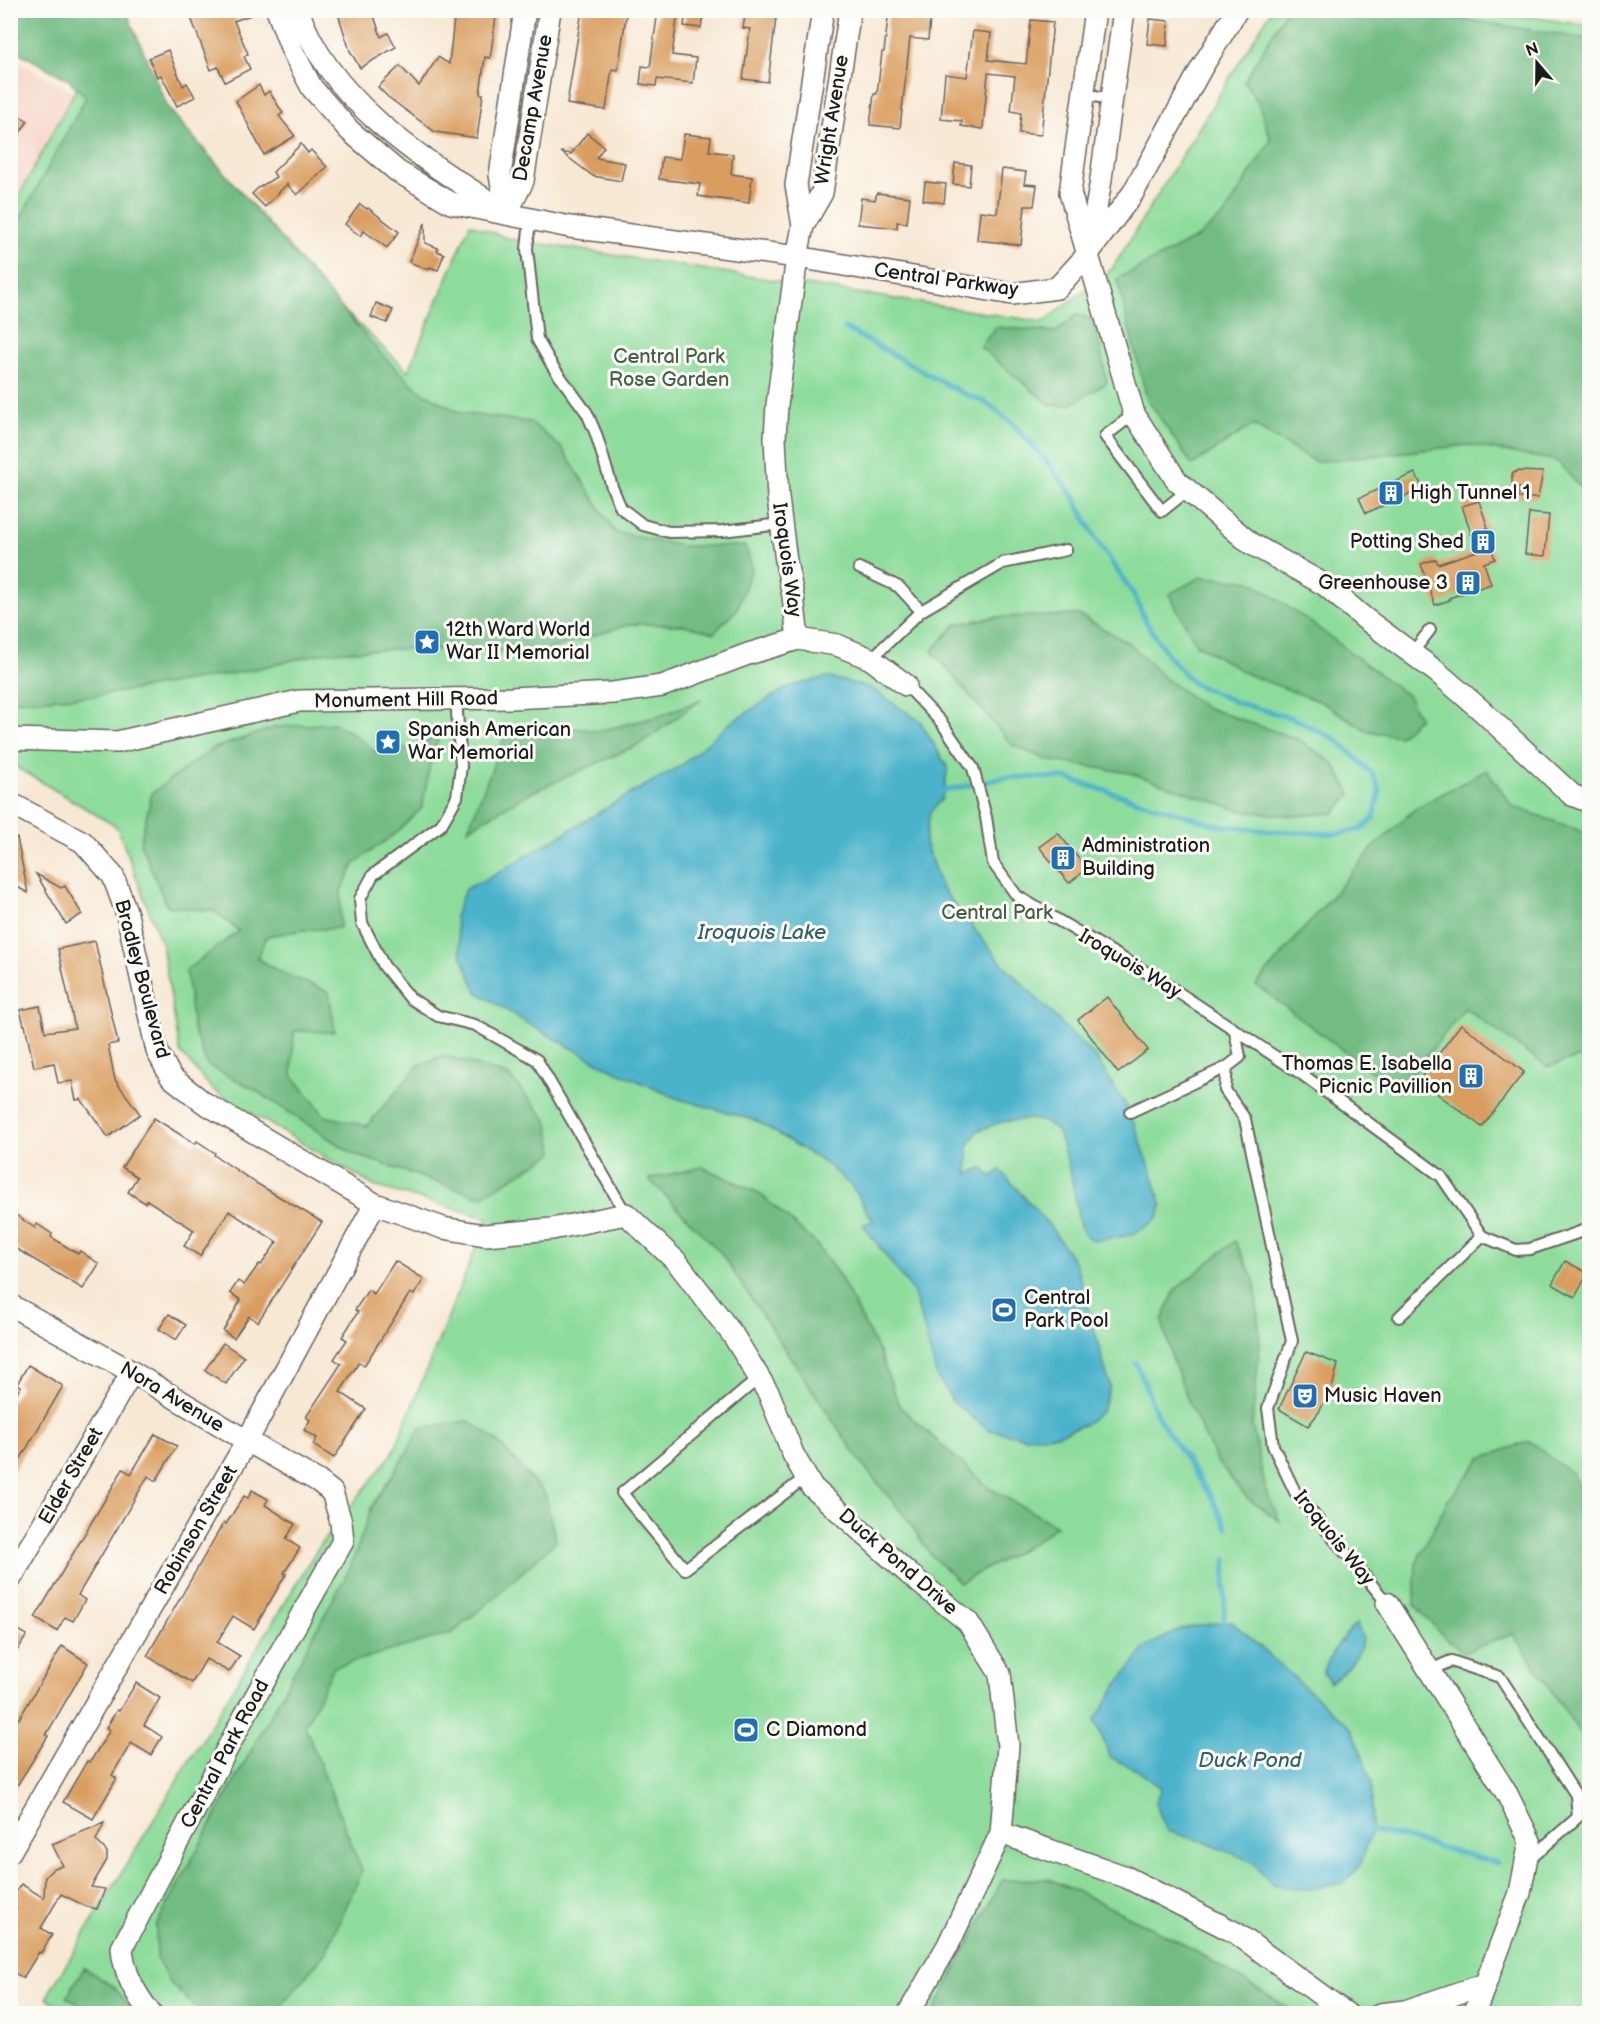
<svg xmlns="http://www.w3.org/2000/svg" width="1600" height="2024" font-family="'Balsamiq Sans',sans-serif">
	<rect width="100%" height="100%" fill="#fdfcf7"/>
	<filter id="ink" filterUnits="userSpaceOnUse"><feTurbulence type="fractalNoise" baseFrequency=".0167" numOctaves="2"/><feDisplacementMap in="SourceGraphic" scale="12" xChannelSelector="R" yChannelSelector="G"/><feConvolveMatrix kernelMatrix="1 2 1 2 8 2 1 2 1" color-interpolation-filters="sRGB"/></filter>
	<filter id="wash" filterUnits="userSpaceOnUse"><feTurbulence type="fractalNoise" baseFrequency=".008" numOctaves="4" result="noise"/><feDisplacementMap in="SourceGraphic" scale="24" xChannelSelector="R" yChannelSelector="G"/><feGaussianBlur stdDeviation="1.35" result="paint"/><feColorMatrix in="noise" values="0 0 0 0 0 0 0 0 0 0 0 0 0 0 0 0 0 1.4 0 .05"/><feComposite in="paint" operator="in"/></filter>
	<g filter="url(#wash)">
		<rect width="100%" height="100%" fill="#f7e8d4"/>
		<polygon fill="#f6d1c5" points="11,58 74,93 11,211"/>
		<polygon fill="#8ddc9b" stroke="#547c5c" stroke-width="1.5" points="1271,11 1492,11 1589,26 1589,2013 73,2014 46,1998 319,1546 393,1453 488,1218 374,1186 213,1090 180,1052 162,945 117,827 11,764 11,211 117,12 166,116 275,245 408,371 470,224 510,239 1043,322 1112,269"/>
		<g fill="#72bc83" stroke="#476c50" stroke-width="1.5">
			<polygon points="11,10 128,11 129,18 168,108 383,356 419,390 460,413 530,422 562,448 615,532 682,546 745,546 752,567 737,609 714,633 684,625 631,624 540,652 401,649 328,652 242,672 96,696 11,701 11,236 86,97 69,80 11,48"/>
			<polygon points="1286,11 1410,11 1589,39 1589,497 1557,461 1469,445 1315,462 1253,425 1192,465 1147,399 1117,279 1198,237 1225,214 1271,140 1258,102 1244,82"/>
			<polygon points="1078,314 1095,322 1107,383 1070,405 1050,405 980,347 996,327 1056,332"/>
			<polygon points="1201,577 1251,581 1313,624 1408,696 1419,718 1400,736 1368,731 1321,702 1249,675 1196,644 1169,594"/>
			<polygon points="1079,615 1132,645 1162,676 1205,707 1297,739 1333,763 1351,794 1334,813 1294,816 1241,811 1130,773 1047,760 1012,745 932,651 956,624 995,617"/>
			<polygon points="702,699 640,744 528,794 468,829 504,738 551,725 599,731 660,716"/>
			<polygon points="334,723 355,735 375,752 409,748 439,736 430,764 422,808 396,833 355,863 341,891 340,928 304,930 267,936 257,958 278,971 329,992 335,1032 294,1031 292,1075 325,1116 367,1126 419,1065 444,1055 509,1076 547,1120 554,1153 481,1197 353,1154 252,1088 207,1065 193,1029 186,970 239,931 214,911 167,906 140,843 152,793 212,749 276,727"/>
			<polygon points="1487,770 1512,806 1589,834 1589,1055 1547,1067 1465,1008 1398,1092 1256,985 1372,849 1417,807"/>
			<polygon points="702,1167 759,1193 815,1243 840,1277 879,1352 900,1407 989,1488 1057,1526 1031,1544 960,1583 930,1554 908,1520 862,1464 720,1252 649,1179"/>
			<polygon points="1235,1241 1255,1282 1260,1343 1252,1425 1266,1491 1280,1521 1247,1498 1217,1462 1189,1403 1172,1358 1162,1321 1175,1290"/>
			<polygon points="469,1421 496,1440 545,1494 556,1541 494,1598 452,1633 334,1667 305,1726 362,1871 326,1952 275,2013 206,2013 193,2005 169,1982 157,1959 156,1926 351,1566 372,1506 406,1454 420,1428"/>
			<polygon points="1530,1441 1572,1474 1589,1506 1589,1746 1513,1634 1464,1652 1447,1640 1414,1604 1416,1563 1447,1502 1481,1458"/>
			<polygon points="1049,1879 1085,1895 1182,1943 1297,2013 933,2013 1002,1880"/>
			<polygon points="84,1968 114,1987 136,2014 94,2013 66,1997"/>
		</g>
		<g fill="#4cb2cb" stroke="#346774" stroke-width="1.5">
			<polygon points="827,677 869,687 920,721 948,768 942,799 930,812 925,843 942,889 1000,961 1096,1058 1130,1112 1152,1173 1162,1206 1158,1217 1150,1224 1131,1235 1093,1241 1085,1235 1080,1226 1071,1174 1058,1132 1045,1122 1030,1119 1001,1122 977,1131 968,1147 968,1174 982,1168 992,1177 1000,1170 1050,1226 1076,1264 1110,1386 1102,1411 1084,1425 1058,1435 1024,1437 989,1430 954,1403 937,1377 914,1293 863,1225 873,1221 853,1188 828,1165 757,1121 676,1098 607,1067 532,1026 477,992 461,955 455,917 465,889 493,876 630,794 682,765 731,722 788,687"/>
			<polygon points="1231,1621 1352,1729 1372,1783 1372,1831 1360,1865 1344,1883 1304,1890 1272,1885 1253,1862 1207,1843 1167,1831 1155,1803 1161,1788 1137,1770 1110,1757 1095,1720 1117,1685 1147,1646 1183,1628"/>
			<path d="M1356,1624C1358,1627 1361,1633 1362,1637C1362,1656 1344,1673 1330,1682L1323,1673C1330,1654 1341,1638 1356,1624Z"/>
		</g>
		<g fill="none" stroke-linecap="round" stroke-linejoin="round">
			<g stroke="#4cb2cb" stroke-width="5">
				<polyline points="845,328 962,393 985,402 1011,422 1048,463 1074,497 1096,539 1134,595 1146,622 1169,657 1194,684 1238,703 1292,718 1337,740 1372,773 1380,790 1374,818 1360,830 1336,834 1269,831 1216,825 1065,778 1006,777 943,791"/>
				<polyline points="1136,1363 1159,1419 1212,1498 1227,1528"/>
				<polyline points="1224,1622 1226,1559"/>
				<polyline points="1372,1831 1398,1836 1497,1863"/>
			</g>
		</g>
		<g id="blocks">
			<g fill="#d99d5f">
				<polygon points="188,10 258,10 259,12 234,21 248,54 244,56 250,69 225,82 218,67 211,70"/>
				<polygon points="358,10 372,10 381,37 388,33 396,47 360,68 350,51 339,17"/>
				<polygon points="455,10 497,10 490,58 485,57 480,94 483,94 477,138 435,132 388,97 378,87 400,66 419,86 438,57 449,64"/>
				<polygon points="582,10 627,10 618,70 612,69 606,110 567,104"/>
				<polygon points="658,10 678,12 672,55 696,58 693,83 657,79 656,86 640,84 642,66 650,67"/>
				<polygon points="686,10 704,10 701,28 684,26"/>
				<polygon points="746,10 777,10 768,82 743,79 750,29 743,28"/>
				<polygon points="889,10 931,10 928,40 910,38 900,128 870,125 874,94 877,94 882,52 884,52"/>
				<polygon points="1150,19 1169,21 1167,46 1147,44"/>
				<polygon points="1031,20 1053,22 1041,135 1019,133 1021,113 1011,111 1015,76 988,73 983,129 961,126 962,121 941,119 945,74 967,77 973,31 991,33 988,60 1026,64"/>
				<polygon points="168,50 183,86 187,83 195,97 177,106 161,75 157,77 149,58"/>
				<polygon points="259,85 264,95 269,91 283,113 279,116 295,136 264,155 236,101"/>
				<polygon points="10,110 28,121 10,147"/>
				<polygon points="587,133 604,147 596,158 625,163 621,181 593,176 561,152 571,154"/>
				<polygon points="684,134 711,137 709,151 733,154 731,174 752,177 749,203 698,196 700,184 659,179 662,157 680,159"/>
				<polygon points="301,144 308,153 311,150 327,167 297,195 287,184 265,207 252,194 258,188 276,177 273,172"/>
				<polygon points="955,163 971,165 969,186 953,184"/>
				<polygon points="1002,169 1026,172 1024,184 1037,185 1034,206 1025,206 1021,245 977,240 980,211 997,213"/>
				<polygon points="925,182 946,184 944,203 923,200"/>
				<polygon points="877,193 910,197 907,223 897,222 897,228 858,224 861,198 875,200"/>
				<polygon points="360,204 367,209 368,208 399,232 387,248 364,231 360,236 345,224"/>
				<polygon points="425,223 425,243 438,248 437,251 444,254 438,270 430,267 429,270 409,262"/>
				<polygon points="376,303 393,310 387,323 371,317"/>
				<polygon points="1517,471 1543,472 1538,498 1518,498 1520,488 1512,489 1512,474"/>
				<polygon points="1415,473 1423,488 1366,513 1359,498"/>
				<polygon points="1479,501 1488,528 1485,529 1495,559 1484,563 1491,584 1449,598 1450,600 1435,605 1421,564 1436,559 1438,564 1477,551 1462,506"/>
				<polygon points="1529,513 1549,515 1545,556 1525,554"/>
				<polygon points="1058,833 1087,869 1069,883 1039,847"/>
				<polygon points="17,838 28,893 10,883 10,839"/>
				<polygon points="36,874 61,888 65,886 82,914 66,924"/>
				<polygon points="95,941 118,1043 108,1045 115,1080 140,1114 108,1137 81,1099 76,1100 72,1081 58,1083 54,1063 34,1067 25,1025 24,1025 20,1010 40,1006 45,1032 75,1028 58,949"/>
				<polygon points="1107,997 1148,1050 1118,1073 1078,1020"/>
				<polygon points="1461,1024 1524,1072 1482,1127 1419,1080"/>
				<polygon points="154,1118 195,1144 197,1141 215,1153 214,1155 256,1183 322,1222 258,1322 249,1316 234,1338 223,1331 241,1300 230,1293 238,1281 244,1285 259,1264 261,1265 277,1242 229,1211 200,1256 184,1246 194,1230 147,1200 145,1203 128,1192 137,1177 122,1167"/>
				<polygon points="10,1211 35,1228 37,1224 52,1234 51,1237 78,1254 80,1251 99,1264 83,1289 10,1245"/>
				<polygon points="395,1261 424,1279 414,1295 410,1293 364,1366 359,1362 340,1392 366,1409 334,1458 313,1445 317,1438 304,1430 310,1420 306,1417 341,1364 334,1359 347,1340 342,1337 358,1312 355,1310 368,1290 374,1294"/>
				<polygon points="1565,1261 1588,1273 1575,1297 1552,1284"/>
				<polygon points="169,1314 186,1325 176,1340 159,1329"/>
				<polygon points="223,1343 244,1357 226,1384 205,1370"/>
				<polygon points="1306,1352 1338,1364 1333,1384 1319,1412 1308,1426 1279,1409"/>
				<polygon points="28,1365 63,1386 10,1477 10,1404 21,1386 17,1384"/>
				<polygon points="155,1434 177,1446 156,1481 148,1476 78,1595 85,1600 73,1621 65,1617 57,1631 35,1618 123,1469 131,1474"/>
				<polygon points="252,1490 268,1499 265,1505 295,1524 286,1539 300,1548 284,1573 286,1574 254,1629 233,1616 217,1642 240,1656 229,1672 206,1659 192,1683 147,1656 224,1522 226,1524 244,1496 248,1498"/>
				<polygon points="10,1625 27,1635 10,1662"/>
				<polygon points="62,1646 88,1663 46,1735 48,1736 10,1797 10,1714 19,1719"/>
				<polygon points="136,1683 160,1698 144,1725 162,1737 151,1755 131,1743 112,1775 116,1778 116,1780 93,1819 63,1802 87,1761 90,1762 110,1730 106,1728 117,1710 119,1711"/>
				<polygon points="104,1823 96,1840 107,1852 107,1860 91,1887 105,1889 97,1909 85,1906 61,1894 41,1928 52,1935 41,1953 39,1952 23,1978 10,1970 10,1918 16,1909 10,1905 10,1901 21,1884 44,1898 45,1877 54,1868 63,1866 52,1844"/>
			</g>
		</g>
	</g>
	<g filter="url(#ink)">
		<use href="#blocks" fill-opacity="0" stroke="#69635c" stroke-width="1.5"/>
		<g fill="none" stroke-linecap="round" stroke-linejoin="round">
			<g stroke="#69635c" stroke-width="14">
				<g id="service">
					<polyline points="1083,94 1111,99"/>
					<polyline points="530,219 527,249 537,339 553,367 587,413 596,434 612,487 621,508 643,525 669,532 722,531 781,524"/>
					<polyline points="1134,414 1105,436 1162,511 1188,490"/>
					<polyline points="859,568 899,587 921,611 871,659"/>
					<polyline points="921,611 1003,563 1066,550"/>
					<polyline points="1412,653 1430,630"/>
					<polyline points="906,685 941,722 973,768 986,817 993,863 1017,896 1161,981 1303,1075 1441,1176 1482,1236"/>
					<polyline points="456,699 461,766 457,797 441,825 373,875 360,899 362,923 384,966 410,998 438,1016 475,1025 537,1060 626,1214"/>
					<polyline points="1235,1031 1240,1057 1227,1067 1225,1090 1245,1119 1292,1341 1268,1408 1273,1446 1295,1492 1387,1603"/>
					<polyline points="1130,1112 1227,1067"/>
					<polyline points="1399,1317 1482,1236 1516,1250 1530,1249 1583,1231 1590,1226"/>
					<polyline points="759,1378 622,1493 685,1569 806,1477"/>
					<polyline points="1430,1670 1451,1661 1500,1677 1576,1795 1578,1817 1529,1860"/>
				</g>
			</g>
			<g stroke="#69635c" stroke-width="24">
				<g id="minor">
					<polyline points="277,10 292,50 312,88 350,131 397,171 451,203 570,227 797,257 1012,294 1057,288 1087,255 1133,193 1202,67 1237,10"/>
					<path d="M298,10C329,101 422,159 499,208"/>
					<polyline points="1095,10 1070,193 1134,414 1177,481 1250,543 1325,585 1364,618 1437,672 1481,710 1572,795 1590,802"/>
					<polyline points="507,213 523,181 550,10"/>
					<polyline points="507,213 500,175 525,10"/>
					<polyline points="803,226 796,185 823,10"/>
					<polyline points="1089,248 1100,186 1124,10"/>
					<polyline points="798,639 793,596 786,561 778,498 775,438 777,405 797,257 803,226 822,193 850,10"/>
					<polyline points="10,739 117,742 299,701 511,698 613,693 662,686 748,654 798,639 837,645 871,659 906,685"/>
					<polyline points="10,803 83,842 113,876 127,914 157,1051 171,1077 203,1102 375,1204 443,1228 485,1235 552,1229 626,1214 677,1262 733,1335 769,1394 793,1454 811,1486 909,1574 968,1622 1000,1674 1008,1746 1001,1833 948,1945 908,2014"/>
					<path d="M10,1305L132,1372L247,1441L318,1481L332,1492L341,1522L343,1541L244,1717L122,1948C124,1974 135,1993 151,2014"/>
					<polyline points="10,1580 132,1372"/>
					<polyline points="1387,1603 1507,1794 1530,1841 1520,1893 1474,2014"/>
					<polyline points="1001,1833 1126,1877 1236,1933 1347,2014"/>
					<polyline points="10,1852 247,1441 375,1204"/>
					<polyline points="1380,2014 1405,2011 1485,1984"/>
				</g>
			</g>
			<use href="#service" stroke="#fff" stroke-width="10"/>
			<use href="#minor" stroke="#fff" stroke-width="21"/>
		</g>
	</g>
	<defs>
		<g id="building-square" transform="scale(1.35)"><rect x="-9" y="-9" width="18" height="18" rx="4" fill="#1f6fb2" stroke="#fdfcf7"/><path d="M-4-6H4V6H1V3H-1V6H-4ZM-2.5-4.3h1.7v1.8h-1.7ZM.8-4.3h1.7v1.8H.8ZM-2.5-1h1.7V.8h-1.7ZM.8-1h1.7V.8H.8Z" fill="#fff"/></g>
		<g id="sight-square" transform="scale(1.35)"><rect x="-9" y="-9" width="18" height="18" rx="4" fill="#1f6fb2" stroke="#fdfcf7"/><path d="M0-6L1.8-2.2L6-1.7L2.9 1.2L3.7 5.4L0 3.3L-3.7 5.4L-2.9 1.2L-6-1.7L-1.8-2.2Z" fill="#fff"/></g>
		<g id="stadium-square" transform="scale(1.35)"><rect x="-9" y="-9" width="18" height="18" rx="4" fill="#1f6fb2" stroke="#fdfcf7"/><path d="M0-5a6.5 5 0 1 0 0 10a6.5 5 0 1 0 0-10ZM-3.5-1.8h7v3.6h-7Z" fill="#fff"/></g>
		<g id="theatre-square" transform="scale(1.35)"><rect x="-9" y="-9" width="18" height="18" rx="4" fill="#1f6fb2" stroke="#fdfcf7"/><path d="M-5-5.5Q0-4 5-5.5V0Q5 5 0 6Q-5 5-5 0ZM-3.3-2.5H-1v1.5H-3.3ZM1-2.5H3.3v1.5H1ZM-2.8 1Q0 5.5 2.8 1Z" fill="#fff"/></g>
	</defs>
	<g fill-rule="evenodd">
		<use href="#building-square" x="1391" y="493"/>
		<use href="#building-square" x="1483" y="542"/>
		<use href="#building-square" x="1468" y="583"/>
		<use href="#sight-square" x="427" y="642"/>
		<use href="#sight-square" x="388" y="742"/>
		<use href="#building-square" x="1063" y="858"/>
		<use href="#building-square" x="1471" y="1076"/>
		<use href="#stadium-square" x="1004" y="1310"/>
		<use href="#theatre-square" x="1305" y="1396"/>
		<use href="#stadium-square" x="746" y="1730"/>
	</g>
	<g text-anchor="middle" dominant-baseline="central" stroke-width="6" stroke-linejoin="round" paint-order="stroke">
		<g font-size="20" fill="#1c1c1c" stroke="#fdfcf7">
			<text transform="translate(533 108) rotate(-80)">Decamp Avenue</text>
			<text transform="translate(832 120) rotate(-81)">Wright Avenue</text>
			<text transform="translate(946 280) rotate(8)">Central Parkway</text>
			<text transform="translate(787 560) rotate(82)">Iroquois Way</text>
			<text transform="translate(406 700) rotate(-1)">Monument Hill Road</text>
			<text transform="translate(1130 964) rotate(31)">Iroquois Way</text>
			<text transform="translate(142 979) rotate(75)">Bradley Boulevard</text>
			<text transform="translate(172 1397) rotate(31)">Nora Avenue</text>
			<text transform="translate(71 1476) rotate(-60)">Elder Street</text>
			<text transform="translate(196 1530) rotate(-60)">Robinson Street</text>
			<text transform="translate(1334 1538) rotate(51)">Iroquois Way</text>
			<text transform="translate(898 1562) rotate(41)">Duck Pond Drive</text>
			<text transform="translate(225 1754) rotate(-62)">Central Park Road</text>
		</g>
		<g font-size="20" fill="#445f48" stroke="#fdfcf7">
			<text x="669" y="357">Central Park<tspan x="669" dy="23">Rose Garden</tspan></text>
			<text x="997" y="913">Central Park</text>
		</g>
		<g font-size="20" fill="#1c1c1c" stroke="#fdfcf7" text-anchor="start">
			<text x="1410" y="493">High Tunnel 1</text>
			<text x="1464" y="542" text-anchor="end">Potting Shed</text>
			<text x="1448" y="583" text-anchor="end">Greenhouse 3</text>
			<text x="446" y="630">12th Ward World<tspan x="446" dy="23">War II Memorial</tspan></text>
			<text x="408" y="730">Spanish American<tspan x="408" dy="23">War Memorial</tspan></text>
			<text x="1082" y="846">Administration<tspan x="1082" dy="23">Building</tspan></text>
			<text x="1452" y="1064" text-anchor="end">Thomas E. Isabella<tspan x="1452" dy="23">Picnic Pavillion</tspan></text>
			<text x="1024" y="1298">Central<tspan x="1024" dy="23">Park Pool</tspan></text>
			<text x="1324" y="1396">Music Haven</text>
			<text x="766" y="1730">C Diamond</text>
		</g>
		<g font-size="21" font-style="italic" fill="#32606b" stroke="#fdfcf7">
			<text x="762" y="932">Iroquois Lake</text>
			<text x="1250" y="1760">Duck Pond</text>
		</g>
	</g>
	<rect width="1600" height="2024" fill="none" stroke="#fdfcf7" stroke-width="36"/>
	<g transform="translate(1537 63) rotate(340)" stroke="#fdfcf7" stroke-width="4.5" paint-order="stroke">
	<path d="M0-4.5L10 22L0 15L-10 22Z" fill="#1c1c1c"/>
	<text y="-9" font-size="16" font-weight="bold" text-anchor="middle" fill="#1c1c1c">N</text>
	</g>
</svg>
